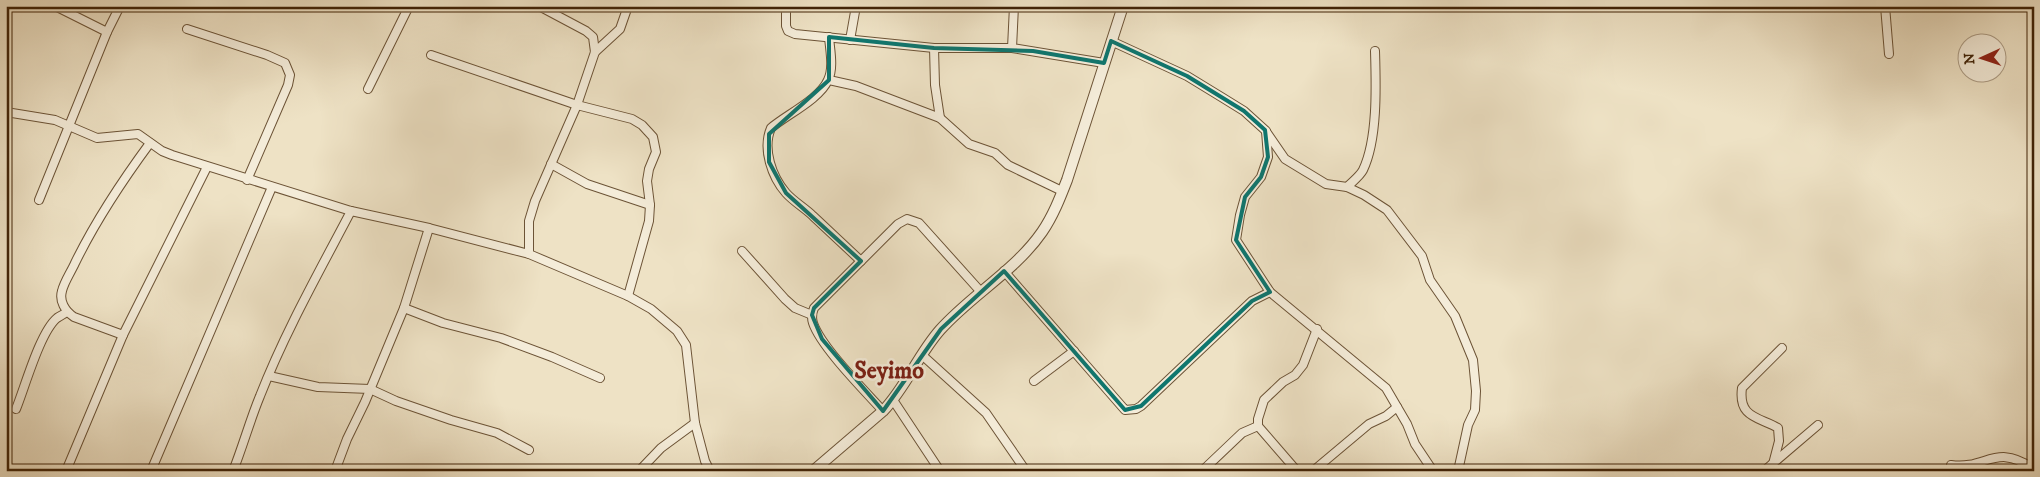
<svg xmlns="http://www.w3.org/2000/svg" width="2040" height="477" font-family="'IM FELL DW Pica',serif">
	<rect width="100%" height="100%" fill="#eee2c5"/>
	<filter id="stains"><feTurbulence type="fractalNoise" baseFrequency=".004" numOctaves="4"/><feColorMatrix values="0 0 0 0 .2 0 0 0 0 .09 0 0 0 0 .02 0 0 0 .5 -.17"/></filter>
	<radialGradient id="worn" r=".72"><stop offset=".6" stop-color="#630" stop-opacity="0"/><stop offset="1" stop-color="#630" stop-opacity=".3"/></radialGradient>
	<g fill="none" stroke-linecap="round" stroke-linejoin="round">
		<g stroke="#6c5336" stroke-width="10">
			<g id="minor">
				<polyline points="55,6 107,32"/>
				<polyline points="786,6 786,26 788,31 795,34 934,48 1012,48 1104,63"/>
				<polyline points="1885,6 1889,54"/>
				<polyline points="187,29 267,55 285,63 290,75 288,85 247,180"/>
				<path d="M829,37C830,50 834,68 828,80C820,99 786,115 771,128C762,149 772,177 786,193C794,202 805,208 813,216C829,231 845,246 861,261"/>
				<polyline points="850,40 856,6"/>
				<polyline points="1111,41 1187,76 1223,98 1244,111 1265,130 1285,159 1326,184 1347,187 1364,195 1387,210 1422,256 1430,280 1455,316 1473,360 1476,391 1475,410 1468,425 1458,471"/>
				<polyline points="934,48 935,85 940,118"/>
				<polyline points="1012,48 1014,6"/>
				<polyline points="595,52 620,29 628,6"/>
				<polyline points="431,55 577,105 632,119 642,125 653,137 656,152 649,169 647,181 650,205 649,221 628,296"/>
				<polyline points="829,80 856,86 940,118 969,144 995,153 1008,165 1062,191"/>
				<polyline points="368,89 409,6"/>
				<polyline points="6,112 55,120 97,138 138,134 162,151 172,155 351,211 429,228 529,254 628,296 651,309 677,331 686,345 695,423 705,461 710,471"/>
				<polyline points="1266,131 1268,157 1261,177 1245,197 1240,215 1236,240 1270,292 1386,388 1407,424 1415,444 1433,471"/>
				<polyline points="551,164 587,184 650,205"/>
				<path d="M1347,187C1352,182 1360,176 1363,170C1378,139 1376,84 1375,51"/>
				<polyline points="39,200 107,32 120,6"/>
				<polyline points="429,228 404,308 443,323 501,338 552,357 600,378"/>
				<polyline points="742,251 785,299 795,308 812,315"/>
				<polyline points="529,254 529,221 535,201 577,105 595,52 593,37 586,31 539,6"/>
				<polyline points="1004,271 1125,410 1136,409 1141,406 1252,301 1270,292"/>
				<path d="M123,335L74,317C65,311 59,301 62,291C64,282 71,272 75,263C96,220 122,181 150,143"/>
				<polyline points="922,355 986,413 1026,471"/>
				<polyline points="269,376 318,387 370,389 396,401 451,420 497,433 529,450"/>
				<polyline points="1034,381 1074,351"/>
				<polyline points="893,400 940,471"/>
				<path d="M16,409C25,387 40,332 57,318C60,316 64,314 67,312"/>
				<path d="M883,411C865,391 821,347 813,323C811,317 812,313 814,308L898,224L907,219L919,223L981,292"/>
				<path d="M1773,464L1779,441L1778,428C1759,417 1738,418 1742,388L1782,348"/>
				<path d="M1951,465C1987,470 1995,442 2034,469"/>
				<polyline points="66,471 123,335 207,167"/>
				<polyline points="151,471 272,187"/>
				<path d="M233,471C243,446 250,420 260,396C285,332 319,272 351,211"/>
				<polyline points="335,471 347,439 365,402 404,308"/>
				<polyline points="639,471 661,448 695,423"/>
				<polyline points="1202,471 1242,433 1258,426"/>
				<polyline points="1297,471 1258,426 1258,419 1264,400 1283,382 1295,375 1303,365 1317,329"/>
				<polyline points="1313,471 1369,424 1386,416 1397,407"/>
				<polyline points="1764,471 1818,425"/>
			</g>
		</g>
		<g stroke="#6c5336" stroke-width="12">
			<path id="tertiary" d="M813,471L883,411C906,387 918,355 940,330C971,295 1015,271 1042,232C1053,216 1060,198 1067,180L1123,6"/>
		</g>
		<use href="#minor" stroke="#f4ecd9" stroke-width="8"/>
		<use href="#tertiary" stroke="#f4ecd9" stroke-width="10"/>
	</g>
	<path fill="none" stroke="#0f766e" stroke-width="4" stroke-linejoin="round" d="M829,37L934,48L1033,51L1104,63L1111,41L1187,76L1244,111L1265,130L1268,157L1261,177L1245,197L1236,240L1270,292L1252,301L1141,406L1125,410L1004,271L941,329L883,411L822,339L812,315L814,308L861,261L786,193L769,162V134L829,80Z"/>
	<g text-anchor="middle" dominant-baseline="central" stroke-width="5" stroke-linejoin="round" paint-order="stroke">
		<g font-size="24" font-weight="bold" fill="#7a1f14" stroke="#f4ecd9">
			<text x="889" y="371">Seyimo</text>
		</g>
	</g>
	<rect width="2040" height="477" fill="none" stroke="#eee2c5" stroke-width="25"/>
	<rect x="8" y="8" width="2025" height="462" fill="none" stroke="#402307" stroke-width="2.5"/>
	<rect x="12" y="12" width="2015" height="452" fill="none" stroke="#402307"/>
	<g transform="translate(1982 58) rotate(267)"><circle r="24" fill="#f4ecd9" stroke="#ac9c85"/>
	<path d="M0-4L9 19L0 12L-9 19Z" fill="#8f2418"/>
	<text y="-8" font-size="14" font-weight="bold" text-anchor="middle" fill="#402307">N</text>
	</g>
	<rect width="100%" height="100%" filter="url(#stains)"/>
	<rect width="100%" height="100%" fill="url(#worn)"/>
</svg>
